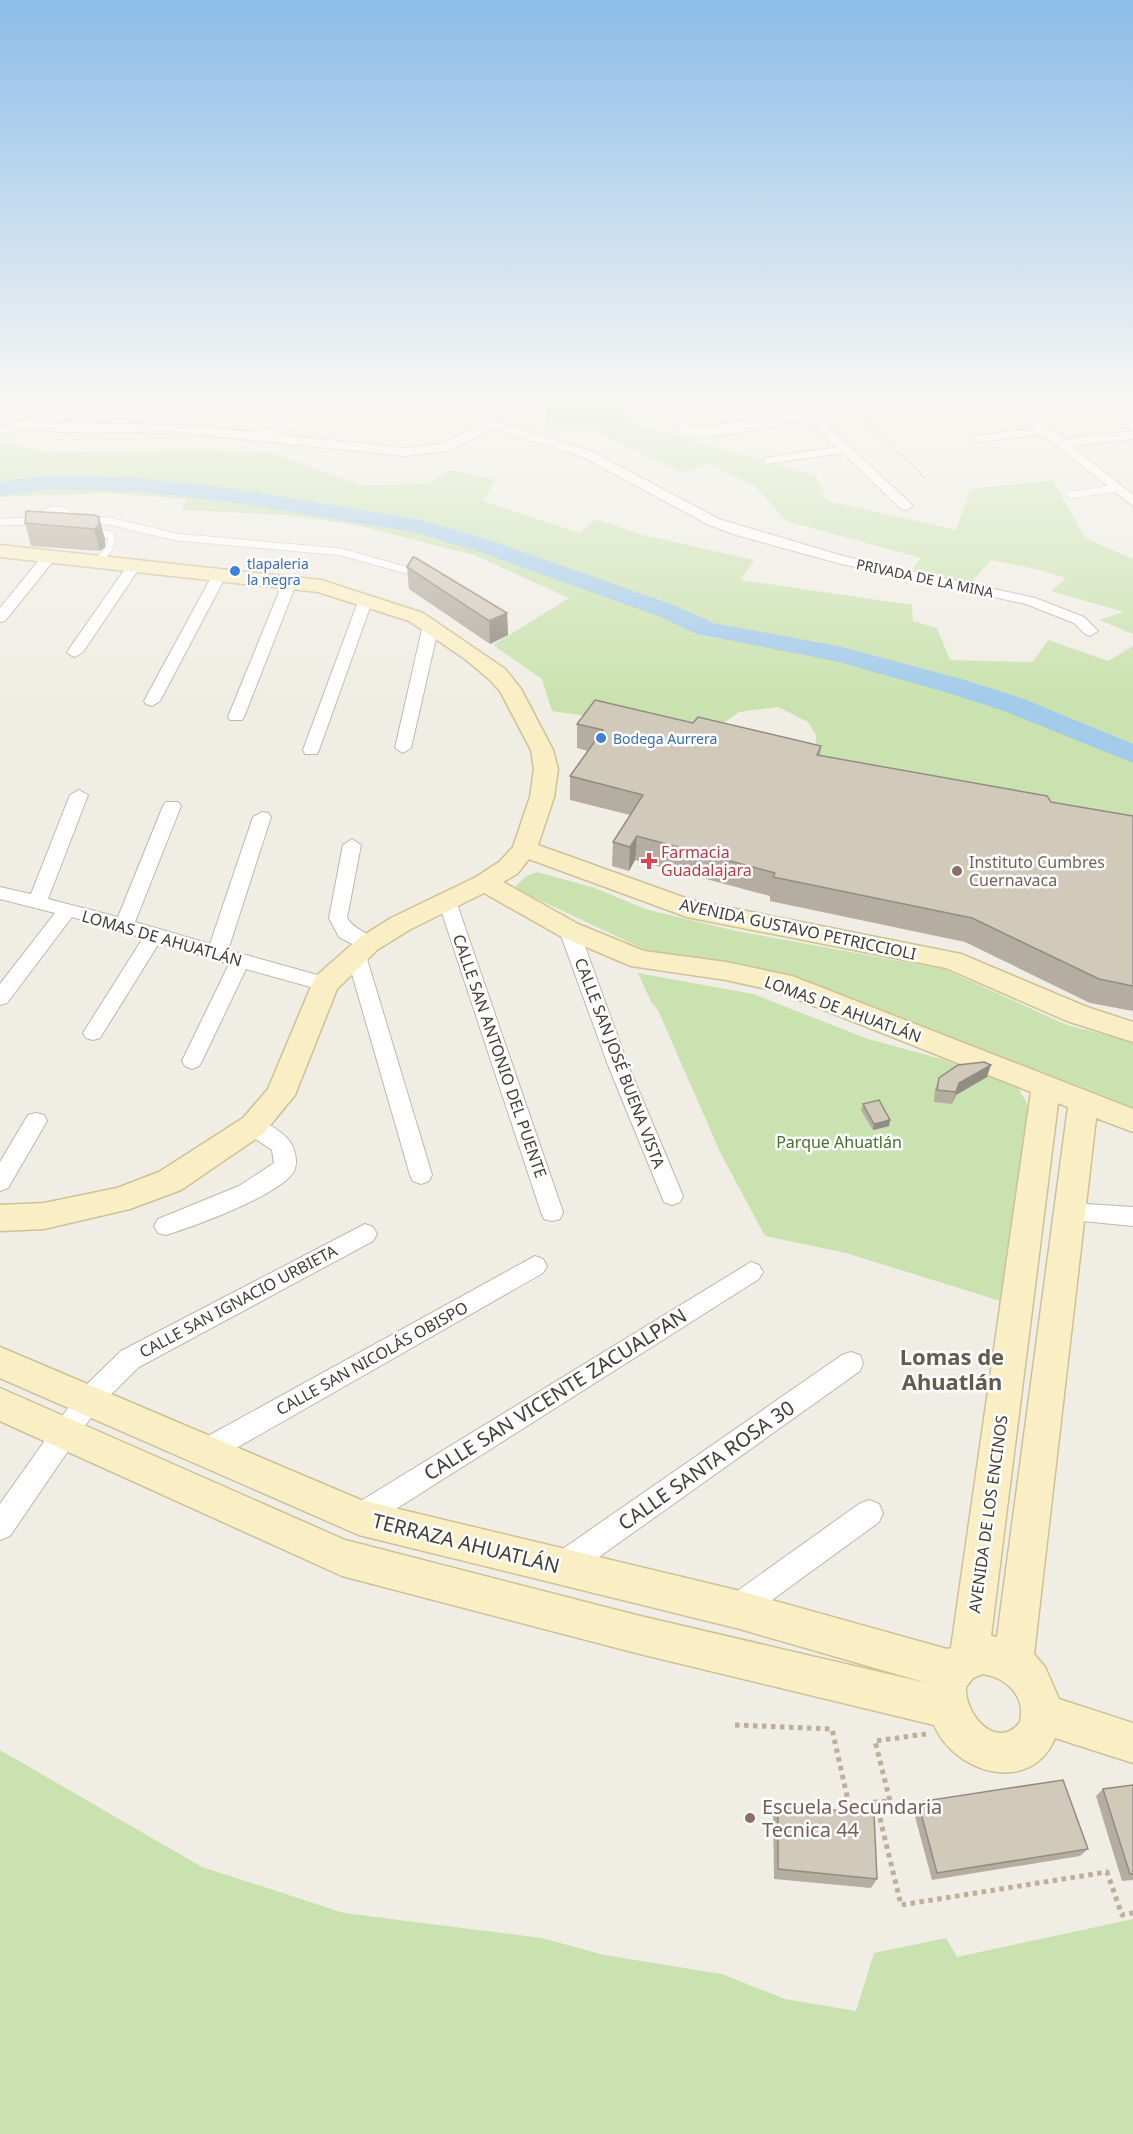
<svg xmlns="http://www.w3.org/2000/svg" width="1133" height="2134" font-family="'Noto Sans',sans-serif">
	<rect width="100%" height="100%" fill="#f0ede4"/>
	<g fill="#cae2af">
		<polygon points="536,401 619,401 633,423 815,475 828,501 956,530 970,489 1053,480 1085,538 1133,559 1133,634 1099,620 1124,612 1051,591 1066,578 1041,570 991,560 970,584 912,569 921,558 786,521 755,486 709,464 683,473 589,428 546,427 546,412"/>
		<polygon points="0,442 54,453 198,450 273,453 362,486 430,483 450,470 496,480 483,501 580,533 596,519 639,534 754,560 741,580 912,605 913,621 937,628 950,660 1033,662 1048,640 1108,661 1133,646 1133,836 829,779 816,754 816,735 808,722 778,707 739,712 725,722 699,733 552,711 542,679 493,645 569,598 474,555 356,525 286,515 182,510 186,499 108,493 0,497"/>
		<polygon points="537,872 595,888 645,909 736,931 944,969 1067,1025 1133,1042 1133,1118 1114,1112 987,1052 920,1028 650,952 514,888 526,876"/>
		<polygon points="638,973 753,994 868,1039 945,1060 1017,1086 1029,1107 1007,1303 846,1253 765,1236 720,1152 658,1010 651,1002"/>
		<polygon points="0,1750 202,1867 344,1913 542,1938 604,1955 722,1974 785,1999 856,2011 874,1953 946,1938 957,1957 1133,1919 1133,2134 0,2134"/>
	</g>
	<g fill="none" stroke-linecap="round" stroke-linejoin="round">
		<polygon fill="#a3cbea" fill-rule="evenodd" points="50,475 142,478 244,490 421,520 498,543 676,606 713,623 838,646 965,680 1024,699 1133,744 1133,763 1004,711 945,692 835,661 697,634 658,616 482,553 417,533 244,504 142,492 50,489 0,496 0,482"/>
		<g stroke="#beb8aa" stroke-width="8">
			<g id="lane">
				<polyline points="260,436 303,422"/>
				<polyline points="1071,495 1116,488"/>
				<polyline points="35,519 50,510 62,510 75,518 109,521 176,537 341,552 420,574"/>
				<polyline points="0,522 33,521"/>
				<path d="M91,530L111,535C113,547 105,554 97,563"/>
			</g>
		</g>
		<g stroke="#beb8aa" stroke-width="2">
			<g id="street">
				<polygon points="117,401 141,401 50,423 184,425 405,448 440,444 486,424 469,401 481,401 497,422 591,451 719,519 843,556 1035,598 1084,617 1098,631 1090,636 1085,634 1074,623 1026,604 841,564 736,535 709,525 583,457 494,429 447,451 405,456 184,433 59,432 29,427 0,434 0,426"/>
				<polygon points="316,401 338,401 345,405 339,409"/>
				<path d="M664,401L668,402L687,424L700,428L799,412L794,406L804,403L913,506L906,510L901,509L843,453L765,464V458L770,457L836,447L806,418C778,424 712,443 686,434C675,430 667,416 660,408V402Z"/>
				<polygon points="1003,401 1017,401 1064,439 1133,431 1133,439 1072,446 1133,495 1133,506 1042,434 972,443 972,437 976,436 1034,428"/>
				<polygon points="1090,401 1104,401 1133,421 1133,431"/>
				<polygon points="49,553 56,557 54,560 5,621 0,622 0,608 44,554"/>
				<polygon points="134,562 141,566 83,652 75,657 70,655 67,652 129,563"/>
				<polygon points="220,570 227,574 160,701 152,706 146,704 144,701 213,574"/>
				<polygon points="290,578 297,582 244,717 242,720 230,720 228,717 283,582"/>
				<polygon points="366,595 373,599 319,750 317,754 305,754 303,750 359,599"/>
				<polygon points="431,620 439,625 411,748 403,753 395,748 423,625"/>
				<polygon points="79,790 88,795 48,899 118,917 163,806 166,802 178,802 181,806 135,922 210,944 253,817 262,812 268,813 271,817 228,950 332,979 335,984 332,989 325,991 246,969 202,1061 199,1066 192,1069 185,1066 182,1061 229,964 159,943 100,1038 93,1040 86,1038 83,1033 143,938 72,917 7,1003 0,1005 0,984 55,913 0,899 0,887 31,894 70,795"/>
				<path d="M352,839L361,845L347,918C355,931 370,932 378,944L375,949H364L432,1175L429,1181L421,1184L413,1181L410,1175L346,953L349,948L358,947L339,937L329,918L343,845Z"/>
				<polygon points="447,895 454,897 456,901 563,1212 560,1219 552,1221 544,1219 541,1212 438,901 440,897"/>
				<polygon points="569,924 576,925 579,930 628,1065 683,1196 680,1202 672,1205 664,1202 608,1065 559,930 562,925"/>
				<polygon points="36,1113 44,1115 47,1121 8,1188 0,1191 0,1162 28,1115"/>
				<path d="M253,1118C266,1122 287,1133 293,1147C296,1156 298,1164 293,1173C277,1196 195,1226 166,1235L158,1233L154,1226L158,1219L239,1186L274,1163L272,1150L245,1132L242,1126L245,1120Z"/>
				<polygon points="1071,1203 1133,1207 1133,1226 1063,1219 1060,1212 1063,1205"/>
				<polygon points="365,1224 373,1227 377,1234 373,1241 139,1367 98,1407 10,1536 0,1540 0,1504 80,1391 121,1351"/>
				<polygon points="535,1256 543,1259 547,1266 543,1273 217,1459 208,1462 199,1459 195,1450 199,1441"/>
				<polygon points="751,1262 759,1265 763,1272 759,1279 369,1526 359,1530 349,1526 345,1517 349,1508"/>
				<polygon points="851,1352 860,1355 863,1363 860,1371 571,1577 561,1581 551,1577 547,1567 551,1557 842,1355"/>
				<polygon points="869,1500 879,1504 883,1513 879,1522 746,1619 736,1623 726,1619 722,1609 726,1599 859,1504"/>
			</g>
		</g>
		<g stroke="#cec196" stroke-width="3">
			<path id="secondary" d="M0,545L321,580L423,613L505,669L521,689L553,750L558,769L554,797L538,845L691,900L961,954L1087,1007L1133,1022V1042L1067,1021L946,968L687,917L529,859L517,874L503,882L578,924L644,951L726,962L792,976L1133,1109V1132L1096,1118L1034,1654L1045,1667L1059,1699L1133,1723V1763L1055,1738C1031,1796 954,1773 934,1725L636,1653L342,1576L0,1421V1388L345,1540L636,1615L927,1683L736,1628L359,1535L0,1378V1347L361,1500L736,1590L947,1649L951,1648L1031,1092L776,991L726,980L631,966L560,936L484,893L409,930L377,950L337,989L295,1095L263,1134L181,1190L130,1209L44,1229L0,1231V1205L44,1203L117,1188L159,1172L243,1118L268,1089L315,977L359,938L391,918L476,877L499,862L513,847L530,797L534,769L531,750L500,691L489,679L465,659L409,621L318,592L0,557ZM1058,1103L1068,1107L997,1637L991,1636ZM983,1674C1007,1678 1026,1696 1020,1722C997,1752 964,1714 966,1687L973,1678Z"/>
		</g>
		<polyline stroke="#bcb099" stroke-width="2" stroke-dasharray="2 2" stroke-linecap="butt" points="852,401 874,429 926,479"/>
		<g stroke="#bcb099" stroke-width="5" stroke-dasharray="4.5 4.5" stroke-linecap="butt">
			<polyline points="735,1725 832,1729 849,1805 876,1802"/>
			<polyline points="926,1734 875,1741 890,1801 876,1802 901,1905 1107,1872 1122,1915 1133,1913"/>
		</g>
		<use href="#lane" stroke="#fff" stroke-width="7"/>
		<use href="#street" fill="#fff" fill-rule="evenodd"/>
		<use href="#secondary" fill="#faefc4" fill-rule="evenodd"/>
	</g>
	<g fill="#b4ada0">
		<polygon points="94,515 105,539 105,547 100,551 31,546 25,523"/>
		<polygon points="407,567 507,613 508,635 490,644 409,589"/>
		<polygon points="693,723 821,746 820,755 1051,802 1133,816 1133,1011 1090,1003 965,942 770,901 770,896 635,860 629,871 612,866 613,842 630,815 570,800 570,776 588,751 577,748 577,724"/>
		<polygon points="987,1077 956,1095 952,1104 934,1102 935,1090 939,1078"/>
		<polygon points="863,1104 890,1120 889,1126 873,1130 861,1110"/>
		<polygon points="1133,1785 1133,1880 1122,1881 1096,1796 1103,1789"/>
		<polygon points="918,1802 1088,1849 1080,1856 932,1880 913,1809"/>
		<polygon points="778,1805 877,1879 871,1888 774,1879 773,1815"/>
	</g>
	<g fill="#928d82">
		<polygon points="99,517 105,539 105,547 100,551 94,529"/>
		<polygon points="507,613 508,635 490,644 489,621"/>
		<polygon points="637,836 635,860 629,871 630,847"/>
		<polygon points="991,1065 987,1077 956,1095 952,1104 959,1083"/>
		<polygon points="890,1120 889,1126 873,1130 874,1124"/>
	</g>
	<g fill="#d1c9ba" stroke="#928d82" stroke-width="1.5">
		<polygon points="26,511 94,515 99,517 99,525 94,529 25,523"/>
		<polygon points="413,557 416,558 507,613 489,621 407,567"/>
		<polygon points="595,700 693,723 698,717 821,746 817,755 1047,796 1051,802 1133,816 1133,986 1099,979 972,918 773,877 775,873 637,836 630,847 613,842 643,795 570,776 603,730 577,724"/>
		<polygon points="984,1062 991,1065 959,1083 956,1092 937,1090 939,1078 958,1065"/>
		<polygon points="879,1100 890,1120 874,1124 863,1104"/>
		<polygon points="1063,1780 1088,1849 937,1873 918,1802"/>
		<polygon points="1133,1785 1133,1874 1130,1874 1103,1789"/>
		<polygon points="778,1805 874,1814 877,1879 778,1869"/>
	</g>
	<linearGradient id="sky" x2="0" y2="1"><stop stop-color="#8cbde9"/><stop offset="0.57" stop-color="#f8f7f3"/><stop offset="1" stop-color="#f8f7f3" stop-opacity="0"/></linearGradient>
	<rect width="1133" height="700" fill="url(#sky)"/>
	<g fill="#3f7fe0" stroke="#fff" stroke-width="2">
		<circle cx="235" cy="571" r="6"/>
		<circle cx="601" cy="738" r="6"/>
	</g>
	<path fill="#e0444e" stroke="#fff" stroke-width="2" d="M646 852h6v6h6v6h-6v6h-6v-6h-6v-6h6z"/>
	<g fill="#8d6e63" stroke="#fff" stroke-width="2">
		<circle cx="957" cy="871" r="6"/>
		<circle cx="750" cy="1818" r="6"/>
	</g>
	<g text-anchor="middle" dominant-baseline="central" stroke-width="5" stroke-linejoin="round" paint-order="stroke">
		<g font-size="14" fill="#366cbe" stroke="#fff" text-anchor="start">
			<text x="247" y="563">tlapaleria<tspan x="247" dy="16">la negra</tspan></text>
			<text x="613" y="738">Bodega Aurrera</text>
		</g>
		<g font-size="14" fill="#423d34" stroke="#fff">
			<text transform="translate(925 578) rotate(12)">PRIVADA DE LA MINA</text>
		</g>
		<g font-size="16" fill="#be3a42" stroke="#fff" text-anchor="start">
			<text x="661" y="852">Farmacia<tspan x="661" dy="18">Guadalajara</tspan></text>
		</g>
		<g font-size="16" fill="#785e54" stroke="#fff" text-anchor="start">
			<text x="969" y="862">Instituto Cumbres<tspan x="969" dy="18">Cuernavaca</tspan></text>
		</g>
		<g font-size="16" fill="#423d34" stroke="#fff">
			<text transform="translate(798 929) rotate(12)">AVENIDA GUSTAVO PETRICCIOLI</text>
			<text transform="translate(162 938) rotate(16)">LOMAS DE AHUATLÁN</text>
			<text transform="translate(843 1009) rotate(20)">LOMAS DE AHUATLÁN</text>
			<text transform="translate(500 1056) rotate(71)">CALLE SAN ANTONIO DEL PUENTE</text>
			<text transform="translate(620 1063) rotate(69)">CALLE SAN JOSÉ BUENA VISTA</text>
			<text transform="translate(238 1301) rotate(-28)">CALLE SAN IGNACIO URBIETA</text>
			<text transform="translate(372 1358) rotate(-29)">CALLE SAN NICOLÁS OBISPO</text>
			<text transform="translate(988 1514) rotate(-82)">AVENIDA DE LOS ENCINOS</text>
		</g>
		<g font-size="16" fill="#446f2c" stroke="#fff">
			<text x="839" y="1142">Parque Ahuatlán</text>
		</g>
		<g font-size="20" fill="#423d34" stroke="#fff">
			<text transform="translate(555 1394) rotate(-32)">CALLE SAN VICENTE ZACUALPAN</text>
			<text transform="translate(706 1465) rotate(-35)">CALLE SANTA ROSA 30</text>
			<text transform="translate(466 1543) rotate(14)">TERRAZA AHUATLÁN</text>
		</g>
		<g font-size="20" fill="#785e54" stroke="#fff" text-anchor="start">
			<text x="762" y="1806">Escuela Secundaria<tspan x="762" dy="23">Tecnica 44</tspan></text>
		</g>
		<g font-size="22" font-weight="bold" fill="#645b4c" stroke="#fff">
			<text x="952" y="1356">Lomas de<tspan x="952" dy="25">Ahuatlán</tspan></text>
		</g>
	</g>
</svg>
